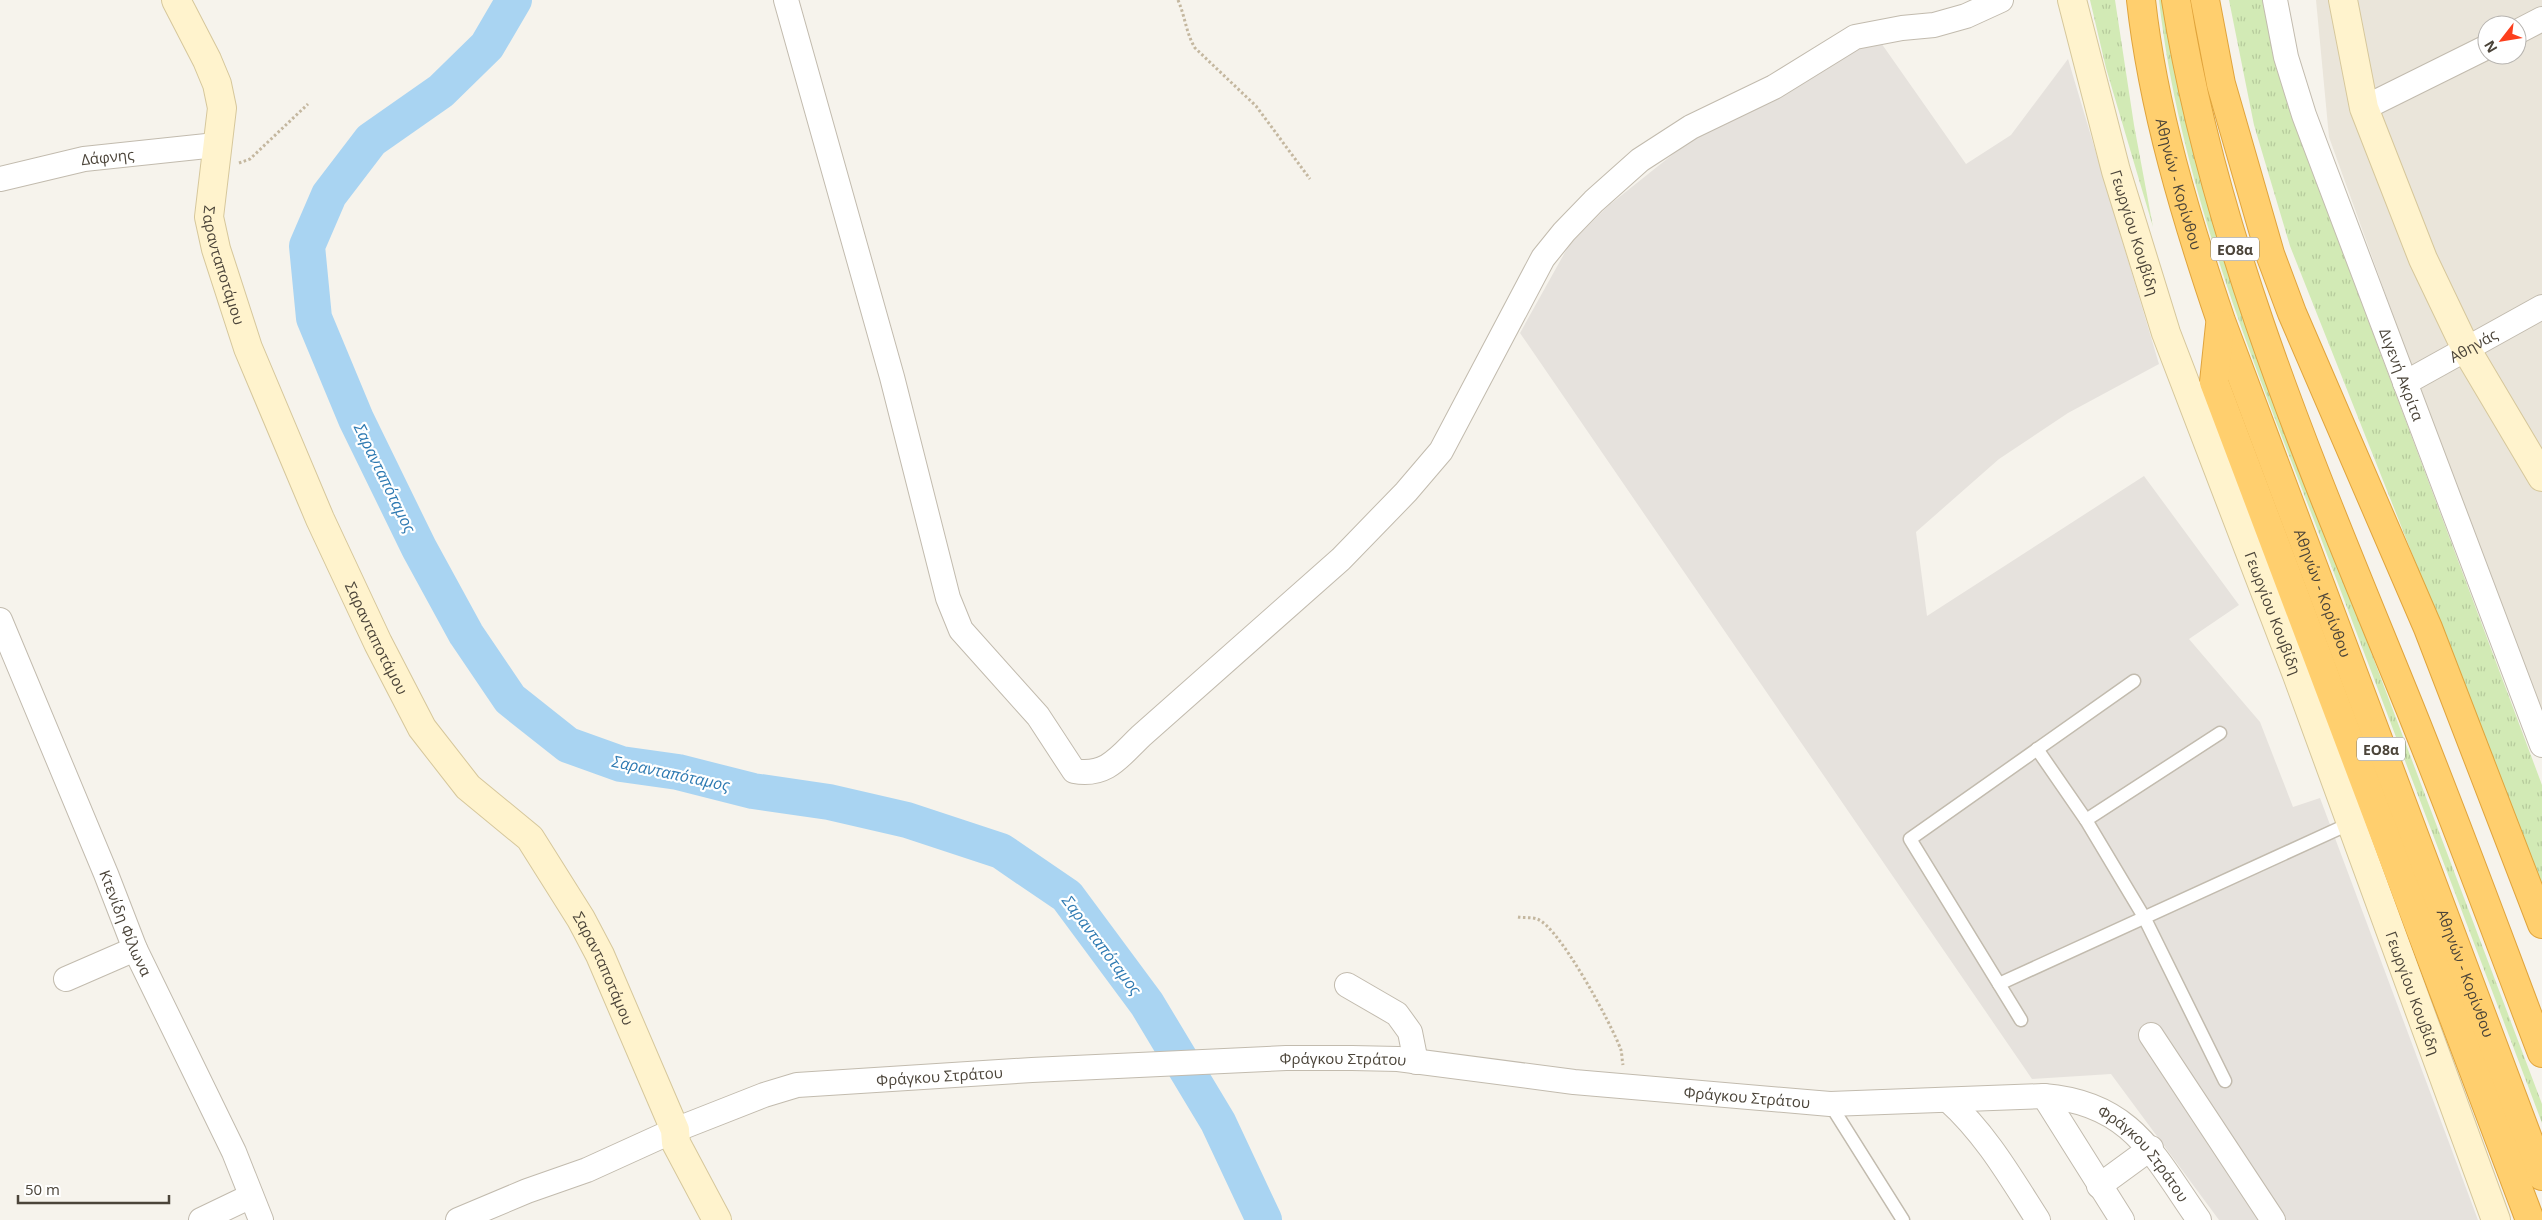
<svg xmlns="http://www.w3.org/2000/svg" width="2542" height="1220" font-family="'Open Sans',sans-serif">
	<defs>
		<pattern id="grass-tufts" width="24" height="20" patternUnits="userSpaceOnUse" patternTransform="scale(1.25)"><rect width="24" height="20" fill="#d2eab5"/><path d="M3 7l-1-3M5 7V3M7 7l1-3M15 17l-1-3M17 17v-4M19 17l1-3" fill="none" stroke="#b6ca9c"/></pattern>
	</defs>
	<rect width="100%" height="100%" fill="#f6f3ec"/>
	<path fill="#eae5da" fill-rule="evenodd" d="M2316,0H2542V730L2329,137ZM2487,25H2517V55H2487Z"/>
	<polygon fill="#e6e2dd" points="1879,40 1966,164 2011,135 2068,59 2159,364 2068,413 1999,459 1916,532 1927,616 2144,476 2239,605 2189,639 2260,722 2293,807 2320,798 2478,1220 2219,1220 2111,1074 2032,1079 1520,333 1569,245 1608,206 1687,143 1737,118 1861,46"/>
	<g fill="url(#grass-tufts)">
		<polygon points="2090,0 2115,0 2134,125 2153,227 2106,68"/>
		<path d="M2159,0H2165L2270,385L2542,1104V1123C2468,927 2394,732 2320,536C2254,363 2180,186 2159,0Z"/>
		<polygon points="2229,0 2265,0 2272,48 2288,106 2542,785 2542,895 2440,624 2290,246 2254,125"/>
	</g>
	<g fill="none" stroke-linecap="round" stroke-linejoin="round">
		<polyline stroke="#a9d4f2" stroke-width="36" points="514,0 487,46 441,91 371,140 329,195 307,246 314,318 356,419 419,548 466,634 510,699 568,745 621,764 678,772 753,791 829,802 907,820 1001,851 1067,896 1147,1004 1218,1122 1264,1220"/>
		<g stroke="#c2bbae" stroke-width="15">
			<g id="lane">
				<polyline points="2037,749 2086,820 2144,917 2225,1081"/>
				<polyline points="2086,820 2220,733"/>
				<polyline points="1999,984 2351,823"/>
				<polyline points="2021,1020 1910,839 2134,681"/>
				<polyline points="1830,1104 1903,1220"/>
			</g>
		</g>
		<g stroke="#c2bbae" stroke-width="26">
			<g id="street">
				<path d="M786,0L892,377L948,598L961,630L1038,716L1074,771C1107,777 1120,756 1141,736L1341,559L1406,492L1441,451L1543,258L1564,232L1594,201L1640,160L1691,127L1774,87L1855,37L1902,28L1934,25L1966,16L2001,0"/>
				<path id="s1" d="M2275,0L2286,57L2304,115L2542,745"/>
				<polyline points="2517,32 2542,19"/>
				<polyline points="2364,108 2487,47"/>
				<path id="s2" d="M0,179L84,159L216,145"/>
				<path id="s3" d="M2405,383L2542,307"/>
				<path id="s4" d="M0,620L106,874L135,949L234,1152L261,1220"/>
				<polyline points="66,979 135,949"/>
				<polyline points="1347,985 1397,1014 1410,1032 1416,1062"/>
				<polyline points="2151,1035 2273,1220"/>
				<polyline points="2044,1096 2122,1220"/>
				<path d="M1948,1100C1986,1134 2011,1178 2038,1220"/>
				<polyline points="2099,1186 2151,1148"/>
				<polyline points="201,1220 251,1196"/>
				<path id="s5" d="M458,1220L527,1191L587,1170L675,1130L764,1095L797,1085L1032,1070L1286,1058H1352L1398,1059L1574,1082L1830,1104L2044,1096C2132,1103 2154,1156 2199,1220"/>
			</g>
		</g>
		<g stroke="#d6c79b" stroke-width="30">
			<g id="secondary">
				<path id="s6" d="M176,0L207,60L217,84L222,108L209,217L216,249L248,348L320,519L378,643L422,728L468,787L530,838L581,919L600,955L675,1130L676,1143L717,1220"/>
				<path id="s7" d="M2072,0L2116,171L2166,333L2297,675L2496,1220"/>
				<polyline points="2343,0 2364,108 2423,259 2466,349 2542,477"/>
			</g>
		</g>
		<g stroke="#e0a43c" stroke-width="30">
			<g id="highway">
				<path id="s8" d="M2141,0C2153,109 2186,218 2221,321L2542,1176"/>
				<path d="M2176,0C2214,241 2312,467 2403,691C2452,811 2496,932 2542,1053"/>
				<polyline points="2205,0 2221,84 2270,254 2292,313 2428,628 2542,924"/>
				<polyline points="2220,325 2214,382 2530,1220"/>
			</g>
		</g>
		<g stroke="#c4b79f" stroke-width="3" stroke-dasharray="2.5 2.5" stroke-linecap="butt">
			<path d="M1178,0C1185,16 1186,33 1195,48L1256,106L1310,179"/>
			<polyline points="239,163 250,159 308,104"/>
			<path d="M1518,917C1523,918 1531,917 1537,919C1559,926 1612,1025 1621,1050C1622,1054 1622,1060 1623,1065"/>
		</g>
		<use href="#lane" stroke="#fff" stroke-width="12"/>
		<use href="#street" stroke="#fff" stroke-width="24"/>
		<use href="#secondary" stroke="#fff3cd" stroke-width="28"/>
		<use href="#highway" stroke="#ffcf6e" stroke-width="28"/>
	</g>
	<g text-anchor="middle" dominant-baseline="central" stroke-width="4.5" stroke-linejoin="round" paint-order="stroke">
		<g fill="#fff" stroke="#817c74" stroke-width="1">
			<rect x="2211" y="237.5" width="48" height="23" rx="4"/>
			<rect x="2357" y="737.5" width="48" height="23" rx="4"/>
		</g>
		<g font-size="14" font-weight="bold" fill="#4b4439">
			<text x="2235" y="249">ΕΟ8α</text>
			<text x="2381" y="749">ΕΟ8α</text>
		</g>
		<g font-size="15" fill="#4b4439" stroke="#fff">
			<text stroke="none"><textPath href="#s2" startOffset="110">Δάφνης</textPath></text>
			<text stroke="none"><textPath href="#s8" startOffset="188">Αθηνών - Κορίνθου</textPath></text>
			<text stroke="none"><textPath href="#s7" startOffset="241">Γεωργίου Κουβίδη</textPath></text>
			<text stroke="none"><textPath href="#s6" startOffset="278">Σαρανταποτάμου</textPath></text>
			<text stroke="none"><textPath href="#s3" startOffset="78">Αθηνάς</textPath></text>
			<text stroke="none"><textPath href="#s1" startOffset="396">Διγενή Ακρίτα</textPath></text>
			<text stroke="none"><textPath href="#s8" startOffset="622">Αθηνών - Κορίνθου</textPath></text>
			<text stroke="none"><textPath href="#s7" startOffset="646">Γεωργίου Κουβίδη</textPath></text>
			<text stroke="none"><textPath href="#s6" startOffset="682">Σαρανταποτάμου</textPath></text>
			<text stroke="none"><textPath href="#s4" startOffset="328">Κτενίδη Φίλωνα</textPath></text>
			<text stroke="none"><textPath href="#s6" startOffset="1088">Σαρανταποτάμου</textPath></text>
			<text stroke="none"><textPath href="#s8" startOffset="1028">Αθηνών - Κορίνθου</textPath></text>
			<text stroke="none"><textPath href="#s7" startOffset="1051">Γεωργίου Κουβίδη</textPath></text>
			<text stroke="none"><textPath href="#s5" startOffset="912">Φράγκου Στράτου</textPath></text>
			<text stroke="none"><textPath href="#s5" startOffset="508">Φράγκου Στράτου</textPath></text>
			<text stroke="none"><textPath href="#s5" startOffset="1318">Φράγκου Στράτου</textPath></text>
			<text stroke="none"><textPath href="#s5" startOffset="1736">Φράγκου Στράτου</textPath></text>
		</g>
		<g font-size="16" font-style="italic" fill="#2e7ab2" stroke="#fff">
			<text transform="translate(385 478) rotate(64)">Σαρανταπόταμος</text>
			<text transform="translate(671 773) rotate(12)">Σαρανταπόταμος</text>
			<text transform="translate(1102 945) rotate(53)">Σαρανταπόταμος</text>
		</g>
	</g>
	<g transform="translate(2502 40) rotate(239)"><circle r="24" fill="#ffffff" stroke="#b7b4b0"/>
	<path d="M0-4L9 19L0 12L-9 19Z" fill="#fc3f1d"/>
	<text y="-8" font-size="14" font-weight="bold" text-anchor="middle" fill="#4b4439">N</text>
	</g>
	<path d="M18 1195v8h151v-8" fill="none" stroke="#4b4439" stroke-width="2.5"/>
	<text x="25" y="1195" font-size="15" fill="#4b4439" stroke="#ffffff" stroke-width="4" paint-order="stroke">50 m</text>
</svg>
